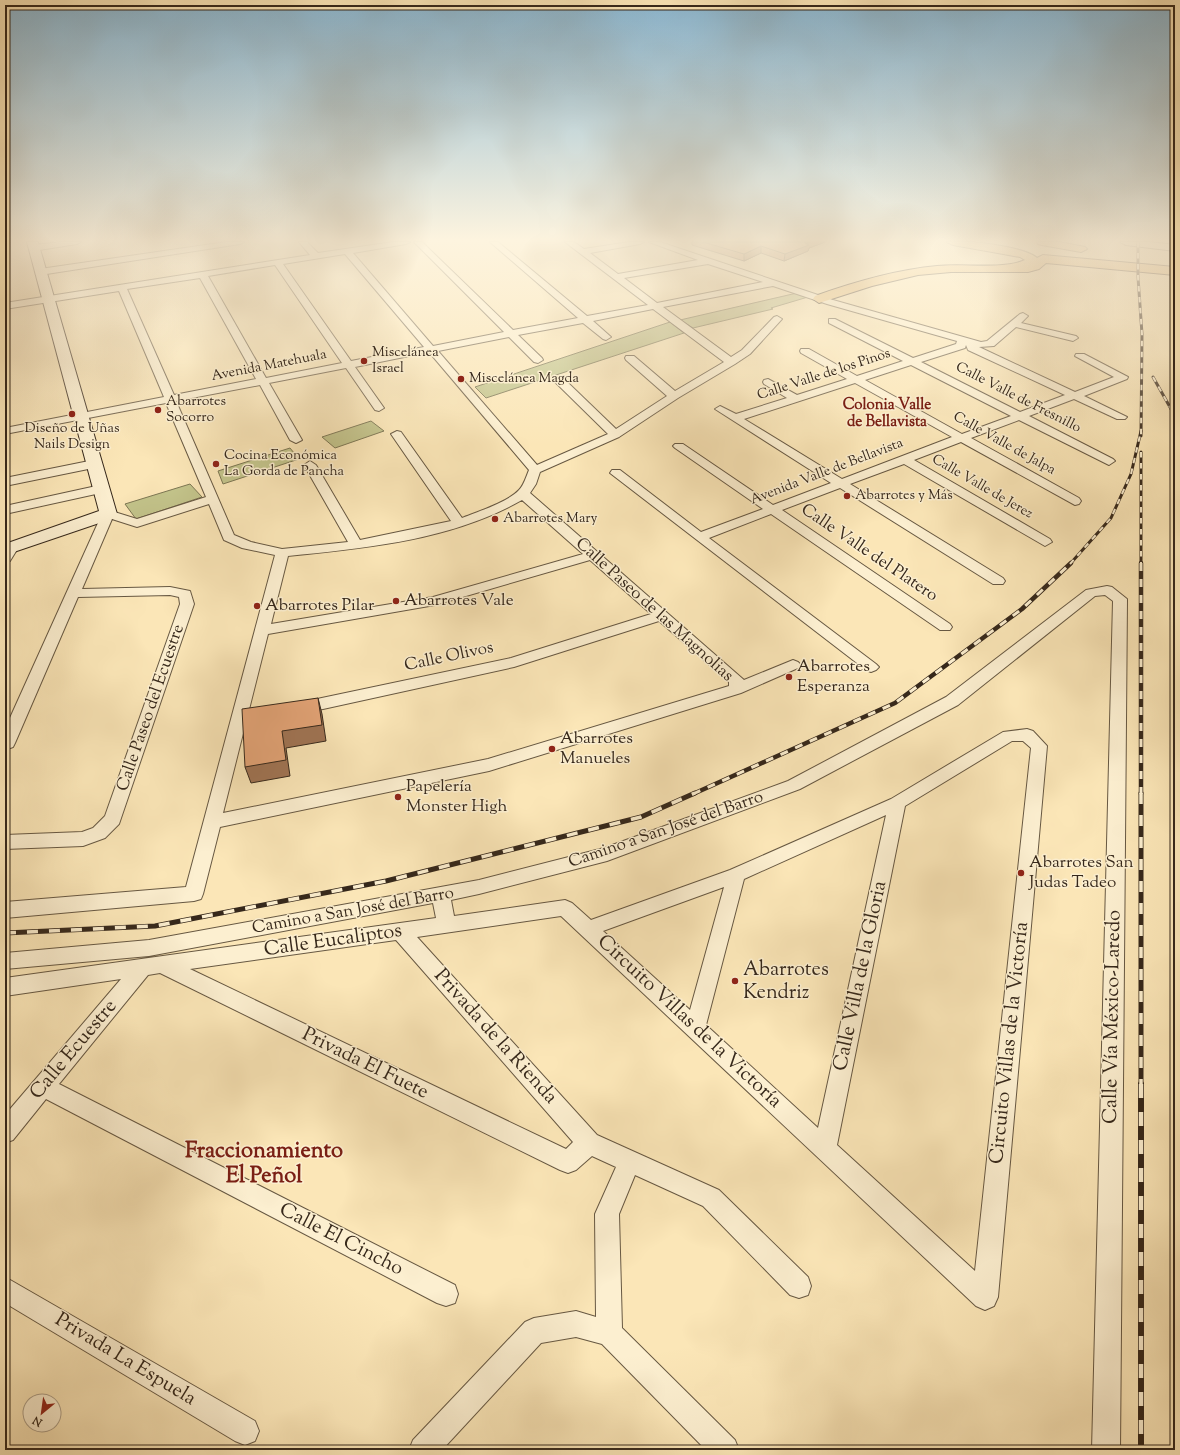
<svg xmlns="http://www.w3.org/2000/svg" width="1180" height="1455" font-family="'Sorts Mill Goudy',serif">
	<rect width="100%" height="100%" fill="#fbe6b7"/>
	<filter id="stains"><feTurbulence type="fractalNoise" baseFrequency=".005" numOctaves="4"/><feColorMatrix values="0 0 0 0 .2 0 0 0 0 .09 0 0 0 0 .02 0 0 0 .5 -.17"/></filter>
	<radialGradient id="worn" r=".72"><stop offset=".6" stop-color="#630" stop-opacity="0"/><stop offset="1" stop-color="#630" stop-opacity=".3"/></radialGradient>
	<g fill="#c3c48b" stroke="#7c7653">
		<polygon points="797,293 808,297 771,308 773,309 693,328 680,320"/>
		<polygon points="670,322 684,333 486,398 475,387"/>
		<polygon points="371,421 384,431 335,448 322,437"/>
		<polygon points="290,448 299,459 223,484 218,471"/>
		<polygon points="190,484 202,497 136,519 125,504"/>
	</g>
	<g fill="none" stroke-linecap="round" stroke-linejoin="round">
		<g stroke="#675842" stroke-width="2">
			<g id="street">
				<polygon points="62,242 81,242 77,244 33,251 29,248 33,245"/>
				<polygon points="226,242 244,242 240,244 40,275 36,272 40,269"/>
				<path d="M299,242H307L318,253L393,242H410L406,244L353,253L433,346L504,332L414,242H422L513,330L578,318L490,242H498L587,316L648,305L565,242H574L584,249L629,242H644L640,244L590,253L618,274L698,260L649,242H660L833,300L981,342L987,341L1020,314L1023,313L1028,316L1021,323L1076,336L1078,338L1073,341L1016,327L994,346L979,347L1075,392L1114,377L1075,356L1076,354H1084L1128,377L1127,379L1084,396L1127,417L1125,419H1117L1074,399L1029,416L1113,459L1115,461L1109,465L1019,420L971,438L1079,498L1081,501L1079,504L1075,505L961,442L914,460L1050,539L1052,542L1045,546L904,464L850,484L1003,578L1005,581L1003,584H993L840,488L782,510L950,624L952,627L950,630H940L771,514L709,538L876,664L879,667L876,670L871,672L866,670L610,473L612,470H620L701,532L763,509L675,448L673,446L675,444H683L773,505L831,483L715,409L720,406L736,414L787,398L764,384L763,382L764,380L768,379L797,395L847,379L801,353L800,351L801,349H809L857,376L903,361L829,323V319H835L913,358L956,344L957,341L827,304L773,286L663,307L731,357L742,350L774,317L777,316L782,319L750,354L735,364L678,398L619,437L540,472L536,484L530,493L744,680L793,660L798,662L801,665L798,668L741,693L489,771L220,827L203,894L201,899L194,901L5,918V902L186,887L275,555L242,548L224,540L209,504L137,527L112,519L82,589L170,587L190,591L194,604L119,824L105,838L83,846L5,849V835L82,832L93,828L105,816L180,604L179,597L170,595L78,597L15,743L13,747L5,750V729L102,514L108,510L137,519L206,497L166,403L5,434V428L164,397L119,291L5,309V303L310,255ZM345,254L424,347L351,361L283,264ZM708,264L763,282L657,303L624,278ZM275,265L342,363L266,378L208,276ZM200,278L256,379L174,395L127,289ZM653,309L724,362L675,391L634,356H626L625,358L626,360L667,396L616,429L562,377H554L553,379L554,381L608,434L537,465L438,351L509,337L534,362L538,363L543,360L542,358L518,335L583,323L603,339L606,340L611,337L593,321ZM966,345L968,350L1065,395L1020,412L921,362L965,348ZM429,352L529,470C526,477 524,485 519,490C508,502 477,512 462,518L401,432L397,431L391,434L451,521L360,540L316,465L310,461L304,465L348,542L282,549L251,542L234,535L176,401L260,385L290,440L296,443L302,440L269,383L346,368L375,410L379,411L384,408L355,367ZM911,365L1011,416L962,434L865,380ZM855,383L952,437L842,479L744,419ZM522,500L583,554L433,597L271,624L288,556C367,548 452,540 522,500ZM590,560L651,614L511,658L298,703L292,704L290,708L292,712L298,713L323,709L514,667L659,621L729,682V686L488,759L223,813L268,634L435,605Z"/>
				<polygon points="94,460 100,464 98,467 5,486 5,478"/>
				<polygon points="101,485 105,486 107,489 105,492 5,514 5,506"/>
				<polygon points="11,544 16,545 18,548 10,561 5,562 5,547"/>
				<path d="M1107,586L1112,587L1127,599L1120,1450H1092L1113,601L1105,595L1095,596L958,705L800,789L607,861L479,894L451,900L454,916L565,900L572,903L591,920L730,870L891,799L1003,732L1027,729L1033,731L1047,746L998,1297L994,1306L985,1310L976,1306L561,916L417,937L597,1135L719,1190L808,1277L811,1286L808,1295L799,1298L790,1295L703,1206L635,1175L619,1214L622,1328L735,1440L739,1450H706L602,1344L576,1337L541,1343L442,1450H409L413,1440L525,1322L534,1318L576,1311L596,1317L595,1214L616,1167L592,1156L576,1170L568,1173L560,1170L160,973L148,975L59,1084L455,1285L458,1294L455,1303L446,1306L437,1303L46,1099L13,1140L5,1143V1115L121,979L5,996V978L436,918L433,903L149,956L5,969V953L149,940L479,880L604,848L788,781L946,697L1086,590ZM1012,741H1023L1031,748L975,1271L837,1145L905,806ZM886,815L818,1128L706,1025L744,879ZM724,887L690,1010L603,931ZM396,940L573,1142L566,1149L190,969Z"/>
				<polygon points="5,1277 255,1421 259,1431 255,1441 245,1445 235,1441 5,1303"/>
			</g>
		</g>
		<g stroke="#36281b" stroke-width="2">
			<g id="secondary">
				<polygon points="27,242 38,242 117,514 114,518 5,555 5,544 99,511"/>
				<polygon points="1120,242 1150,242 1175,245 1175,251 1126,245"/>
			</g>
		</g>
		<g stroke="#36281b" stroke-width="2">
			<g id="primary">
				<path d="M947,242C963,239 1026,247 1037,258L1043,255L1175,267V275L1046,263L1039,269L1028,272H951L918,275L872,286L819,303L813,299L815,296C854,282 895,270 937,266C963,263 1003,270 1025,260L1020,257L953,245Z"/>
				<polygon points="1037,242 1059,242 1085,247 1087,249 1081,252 1042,245 1038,244"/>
			</g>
		</g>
		<use href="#street" fill="#fcefd0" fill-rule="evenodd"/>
		<use href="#secondary" fill="#fcefd0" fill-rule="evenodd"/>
		<use href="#primary" fill="#eec37c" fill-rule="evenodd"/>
		<g stroke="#36281b" stroke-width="3">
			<g id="rail-far3">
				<polyline points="1138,242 1138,277 1142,334 1141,436"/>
				<polyline points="1153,377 1175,416"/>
				<polyline points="1141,452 1141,564"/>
				<polyline points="1070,564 1111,518 1131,474 1141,431"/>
			</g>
		</g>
		<g stroke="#36281b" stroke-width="4.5">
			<g id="rail-far2">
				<polyline points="1141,563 1141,794"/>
				<polyline points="693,794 895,703 1022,609 1071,563"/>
			</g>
		</g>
		<g stroke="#36281b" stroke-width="5">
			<g id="rail-far1">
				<polyline points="1141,793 1141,1085"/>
				<polyline points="5,933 155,926 386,881 641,817 695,793"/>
			</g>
		</g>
		<g stroke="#36281b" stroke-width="6">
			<polyline id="rail" points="1141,1084 1141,1450"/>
		</g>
		<use href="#rail-far3" stroke="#fcefd0" stroke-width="2" stroke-dasharray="5.5" stroke-linecap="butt"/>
		<use href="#rail-far2" stroke="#fcefd0" stroke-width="3" stroke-dasharray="8" stroke-linecap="butt"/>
		<use href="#rail-far1" stroke="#fcefd0" stroke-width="3.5" stroke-dasharray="11" stroke-linecap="butt"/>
		<use href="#rail" stroke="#fcefd0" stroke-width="4.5" stroke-dasharray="14" stroke-linecap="butt"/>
	</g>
	<polygon fill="#c58e67" stroke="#36281b" points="692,242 825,242 809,248 808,251 784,261 761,253 744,261 692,245"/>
	<g fill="#a07454" stroke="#36281b">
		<polygon points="810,242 825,242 809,248 808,251 784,261 785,254"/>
		<polygon points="761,246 761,253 744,261 744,254"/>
		<polygon points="318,698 322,714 326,741 286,748 290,776 251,783 245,767 282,731"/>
	</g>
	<g fill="#e5a578" stroke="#36281b">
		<polygon points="703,242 810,242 805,243 809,245 785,254 761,246 744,254"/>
		<polygon points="318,698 322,725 282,731 286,760 245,767 242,709"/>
	</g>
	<linearGradient id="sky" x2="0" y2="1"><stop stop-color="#8bb8d3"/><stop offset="0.54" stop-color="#fdf4df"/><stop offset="1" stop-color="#fdf4df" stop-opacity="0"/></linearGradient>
	<rect width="1180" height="445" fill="url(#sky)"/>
	<g fill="#8f2418" stroke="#fcefd0" stroke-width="1.5">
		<circle cx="364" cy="361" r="4"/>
		<circle cx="461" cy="379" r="4"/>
		<circle cx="158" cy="410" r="4"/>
		<circle cx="72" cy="414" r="4"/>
		<circle cx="216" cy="464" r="4"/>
		<circle cx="847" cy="496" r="4"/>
		<circle cx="495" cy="519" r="4"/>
		<circle cx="396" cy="601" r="4"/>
		<circle cx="257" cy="606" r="4"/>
		<circle cx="789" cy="677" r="4"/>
		<circle cx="552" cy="749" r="4"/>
		<circle cx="398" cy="797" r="4"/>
		<circle cx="1021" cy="873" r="4"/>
		<circle cx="735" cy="981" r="4"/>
	</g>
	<g text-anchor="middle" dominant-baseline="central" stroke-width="3" stroke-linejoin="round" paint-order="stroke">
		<g font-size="14" fill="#36281b" stroke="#fcefd0" text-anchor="start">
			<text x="372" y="353">Miscelánea<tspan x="372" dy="16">Israel</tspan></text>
			<text x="469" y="379">Miscelánea Magda</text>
			<text x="166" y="402">Abarrotes<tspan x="166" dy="16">Socorro</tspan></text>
			<text x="72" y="429" text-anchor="middle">Diseño de Uñas<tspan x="72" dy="16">Nails Design</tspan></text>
			<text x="224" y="456">Cocina Económica<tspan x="224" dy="16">La Gorda de Pancha</tspan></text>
			<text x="855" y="496">Abarrotes y Más</text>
			<text x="503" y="519">Abarrotes Mary</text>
		</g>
		<g font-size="14" fill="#36281b" stroke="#fcefd0">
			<text transform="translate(269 366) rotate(-11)">Avenida Matehuala</text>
			<text transform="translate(824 375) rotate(-18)">Calle Valle de los Pinos</text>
			<text transform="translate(1018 398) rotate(27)">Calle Valle de Fresnillo</text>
			<text transform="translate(1004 444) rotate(29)">Calle Valle de Jalpa</text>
			<text transform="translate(827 472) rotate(-21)">Avenida Valle de Bellavista</text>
			<text transform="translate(982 487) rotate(30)">Calle Valle de Jerez</text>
		</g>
		<g font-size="15" font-weight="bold" fill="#7a1f14" stroke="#fcefd0">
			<text x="887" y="405">Colonia Valle<tspan x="887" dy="17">de Bellavista</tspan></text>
		</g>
		<g font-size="17" fill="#36281b" stroke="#fcefd0">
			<text transform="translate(869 553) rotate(34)">Calle Valle del Platero</text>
			<text transform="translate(654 610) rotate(42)">Calle Paseo de las Magnolias</text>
			<text transform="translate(449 657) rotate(-12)">Calle Olivos</text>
			<text transform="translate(151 708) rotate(-71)">Calle Paseo del Ecuestre</text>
			<text transform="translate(666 830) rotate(-19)">Camino a San José del Barro</text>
			<text transform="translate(353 911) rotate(-10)">Camino a San José del Barro</text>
		</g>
		<g font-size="17" fill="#36281b" stroke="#fcefd0" text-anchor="start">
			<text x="404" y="601">Abarrotes Vale</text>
			<text x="265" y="606">Abarrotes Pilar</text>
			<text x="797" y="667">Abarrotes<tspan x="797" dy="20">Esperanza</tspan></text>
			<text x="560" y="739">Abarrotes<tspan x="560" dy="20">Manueles</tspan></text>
			<text x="406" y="787">Papelería<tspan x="406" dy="20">Monster High</tspan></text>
			<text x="1029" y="863">Abarrotes San<tspan x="1029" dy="20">Judas Tadeo</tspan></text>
		</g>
		<g font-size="20" fill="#36281b" stroke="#fcefd0">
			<text transform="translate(333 941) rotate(-8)">Calle Eucaliptos</text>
			<text transform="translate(861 976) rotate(-78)">Calle Villa de la Gloria</text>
			<text transform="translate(1113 1017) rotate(-89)">Calle Vía México-Laredo</text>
			<text transform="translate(689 1022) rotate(43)">Circuito Villas de la Victoría</text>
			<text transform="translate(495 1037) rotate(48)">Privada de la Rienda</text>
			<text transform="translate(1010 1043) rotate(-84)">Circuito Villas de la Victoría</text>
			<text transform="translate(74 1050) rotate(-50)">Calle Ecuestre</text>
			<text transform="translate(365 1064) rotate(26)">Privada El Fuete</text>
			<text transform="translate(341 1240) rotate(27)">Calle El Cincho</text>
			<text transform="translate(125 1360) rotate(31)">Privada La Espuela</text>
		</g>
		<g font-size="20" fill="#36281b" stroke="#fcefd0" text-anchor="start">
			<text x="743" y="970">Abarrotes<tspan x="743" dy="23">Kendriz</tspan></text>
		</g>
		<g font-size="22" font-weight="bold" fill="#7a1f14" stroke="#fcefd0">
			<text x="264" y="1152">Fraccionamiento<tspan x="264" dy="25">El Peñol</tspan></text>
		</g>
	</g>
	<rect width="1180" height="1455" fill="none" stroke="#fbe6b7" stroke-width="20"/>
	<rect x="6" y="6" width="1168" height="1443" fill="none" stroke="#36281b" stroke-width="2"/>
	<rect x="10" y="10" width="1160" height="1435" fill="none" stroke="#36281b"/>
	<g transform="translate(42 1413) rotate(209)"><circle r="19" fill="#fcefd0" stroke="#ad9f88"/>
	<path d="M0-3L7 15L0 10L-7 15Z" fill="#8f2418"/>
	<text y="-6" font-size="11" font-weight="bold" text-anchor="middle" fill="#36281b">N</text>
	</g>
	<rect width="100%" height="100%" filter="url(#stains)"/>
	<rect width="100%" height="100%" fill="url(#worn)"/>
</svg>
